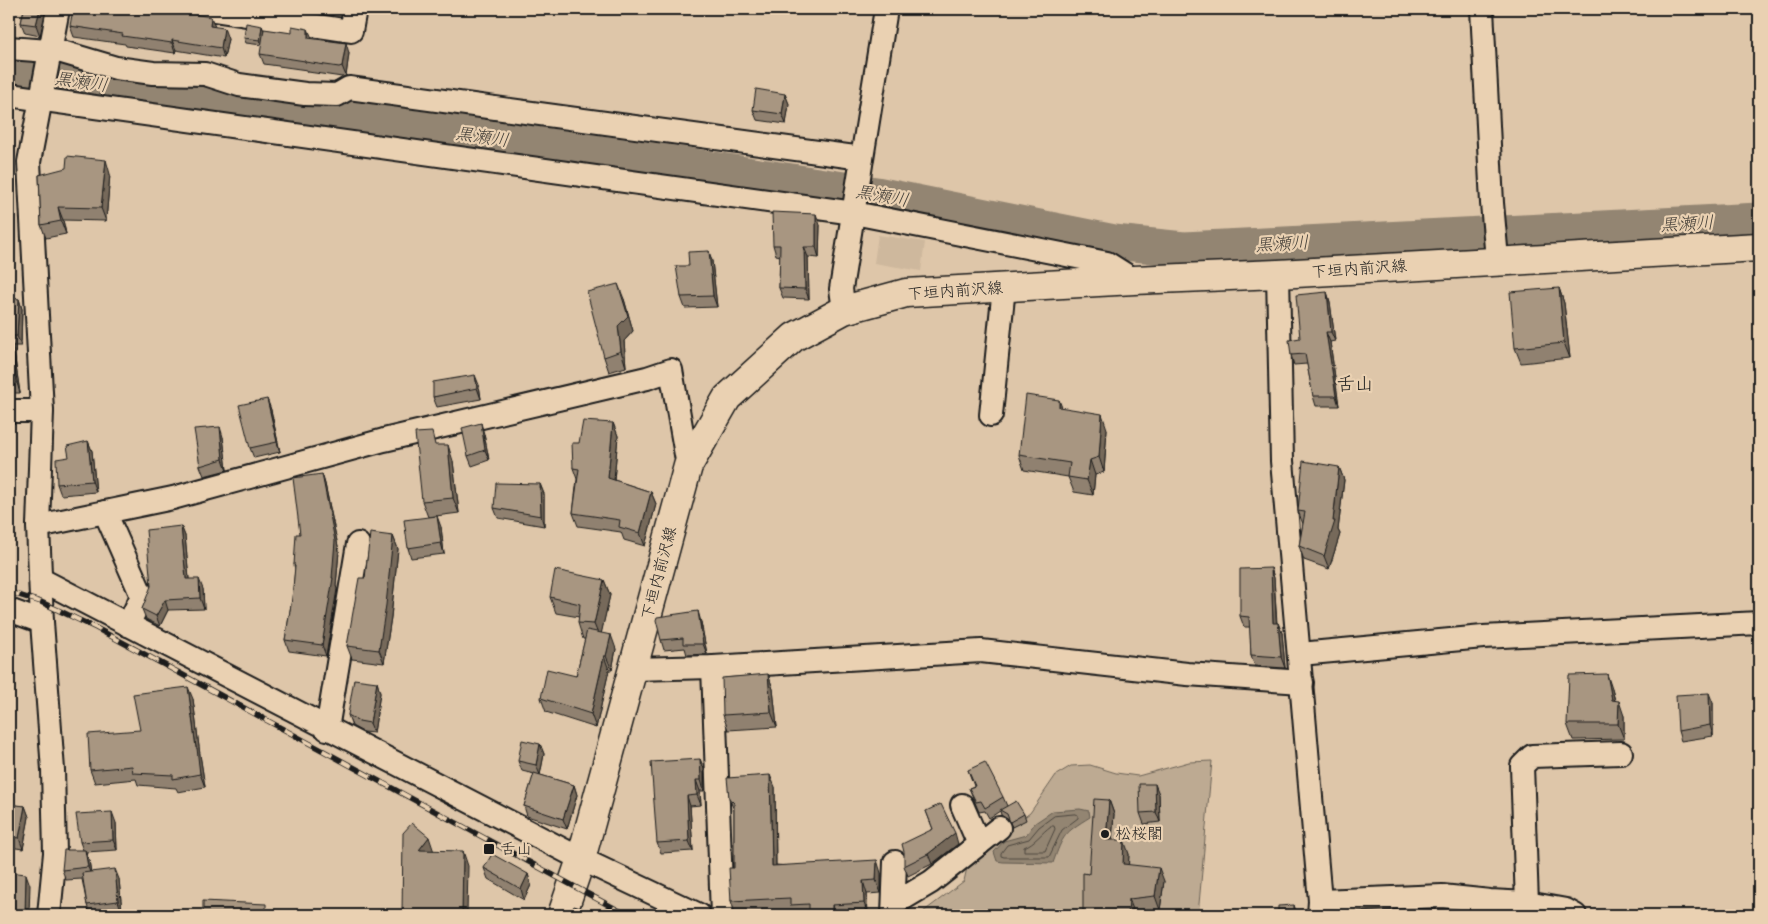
<svg xmlns="http://www.w3.org/2000/svg" width="1768" height="924" font-family="'Comic Neue','Klee One',sans-serif">
	<rect width="100%" height="100%" fill="#dec6a9"/>
	<filter id="ink" filterUnits="userSpaceOnUse"><feTurbulence type="fractalNoise" baseFrequency=".02" numOctaves="2"/><feDisplacementMap in="SourceGraphic" scale="10" xChannelSelector="R" yChannelSelector="G"/><feConvolveMatrix kernelMatrix="1 2 1 2 8 2 1 2 1" color-interpolation-filters="sRGB"/></filter>
	<g filter="url(#ink)">
		<polygon fill="#ceb89d" points="878,235 925,242 921,271 874,263"/>
		<polygon fill="#bdaa92" stroke="#6c6357" points="1212,761 1198,915 921,915 923,912 964,881 968,863 990,842 1030,813 1056,775 1071,766 1090,765 1116,773 1138,776 1189,762"/>
		<path fill="#938572" stroke="#635b50" d="M1080,809L1089,811L1090,817C1064,833 1063,835 1053,863L1003,862L997,861L994,852L1004,841L1026,835L1035,823L1053,811Z"/>
		<g fill="none" stroke-linecap="round" stroke-linejoin="round">
			<g stroke="#4c463e" stroke-width="1">
				<polygon points="1076,814 1078,815 1078,818 1062,830 1049,857 1004,857 1001,856 1001,853 1007,845 1029,839 1039,827 1054,816"/>
				<path d="M1051,826H1054L1055,829L1045,851H1024V847C1035,843 1041,833 1051,826Z"/>
			</g>
			<polyline stroke="#938572" stroke-width="35" points="9,72 681,164 876,194 1114,242 1184,249 1759,220"/>
			<g stroke="#1c1c1c" stroke-width="26">
				<g id="street">
					<polyline points="207,9 351,31 355,9"/>
					<polyline points="1482,9 1492,203 1496,248"/>
					<polyline points="9,48 62,52 116,68 153,73 205,74 239,85 305,94 337,95 349,88 862,158"/>
					<polyline points="9,95 854,213 1107,263 1134,280"/>
					<polyline points="1278,274 1282,461 1320,901 1319,915"/>
					<polyline points="844,310 841,289 886,9"/>
					<polyline points="9,411 42,411 38,526 42,622 53,770 55,853 49,915"/>
					<polyline points="42,411 29,162 58,9"/>
					<polyline points="991,415 1004,287"/>
					<polyline points="105,512 142,596 128,625"/>
					<polyline points="38,526 173,498 384,440 647,378 671,370 688,466"/>
					<polyline points="40,579 581,859 699,915"/>
					<polyline points="9,610 42,622"/>
					<polyline points="1300,654 1483,637 1759,623"/>
					<polyline points="713,667 722,915"/>
					<polyline points="633,669 713,667 981,651 1187,674 1302,682"/>
					<polyline points="327,729 358,544"/>
					<polyline points="962,805 979,844"/>
					<polyline points="1320,901 1442,896 1490,901 1527,903 1566,910 1575,915"/>
					<polyline points="1527,903 1522,766 1532,756 1621,753"/>
					<polyline points="894,904 931,882 999,828"/>
					<polyline points="893,915 895,862"/>
				</g>
			</g>
			<g stroke="#1c1c1c" stroke-width="31">
				<polyline id="secondary" points="562,915 581,859 688,466 727,398 794,337 844,310 906,293 1134,280 1278,274 1759,247"/>
			</g>
			<use href="#street" stroke="#ead1b2" stroke-width="22"/>
			<use href="#secondary" stroke="#ead1b2" stroke-width="28"/>
			<g stroke="#1c1c1c" stroke-width="5.5">
				<polyline id="rail" points="9,592 41,602 96,628 627,915"/>
			</g>
			<use href="#rail" stroke="#ead1b2" stroke-width="4" stroke-dasharray="11" stroke-linecap="butt"/>
		</g>
		<g fill="#90816f" stroke="#1c1c1c">
			<polygon points="24,9 46,9 40,36 25,33 21,23"/>
			<polygon points="304,9 334,9 333,15 305,11"/>
			<polygon points="177,12 215,27 228,39 224,58 176,50 175,53 126,46 125,44 74,37 70,26"/>
			<polygon points="262,26 264,31 262,45 246,43 244,38"/>
			<polygon points="312,39 349,53 346,76 342,77 308,72 307,70 264,64 260,54"/>
			<polygon points="785,94 789,104 786,124 757,120 753,110"/>
			<polygon points="110,174 106,221 63,220 66,234 46,238 41,225 39,175"/>
			<polygon points="820,225 819,258 808,257 809,299 783,298 779,288 780,256 776,255 773,245"/>
			<polygon points="712,261 717,307 685,308 681,297 689,266"/>
			<polygon points="1559,288 1564,303 1570,358 1521,363 1515,348"/>
			<polygon points="1327,292 1330,302 1335,341 1330,342 1339,406 1316,406 1313,396 1307,364 1294,365 1291,355"/>
			<polygon points="9,298 19,299 22,309 21,346 13,346 20,393 9,393"/>
			<polygon points="624,299 633,331 624,341 626,367 609,372 604,357"/>
			<polygon points="479,385 481,399 437,407 433,397"/>
			<polygon points="267,399 271,410 280,452 254,458 250,448"/>
			<polygon points="1062,408 1107,429 1104,472 1095,475 1093,495 1074,492 1068,477 1024,470 1019,455"/>
			<polygon points="613,423 618,436 614,480 651,492 656,504 645,546 624,540 621,532 578,526 573,513 577,479 573,468 579,443"/>
			<polygon points="484,434 489,460 472,466 468,456"/>
			<polygon points="223,437 227,470 204,476 200,466"/>
			<polygon points="88,441 92,451 96,492 61,495 57,484"/>
			<polygon points="437,445 453,461 459,513 428,517 422,501"/>
			<polygon points="1339,467 1344,480 1338,530 1340,534 1329,569 1304,560 1299,546 1303,524 1298,511"/>
			<polygon points="322,474 325,484 339,551 336,586 337,589 326,656 289,651 285,640 292,599 295,569 294,565 300,534"/>
			<polygon points="540,484 544,494 544,526 498,518 494,508"/>
			<polygon points="181,526 185,536 189,579 203,589 204,609 168,610 160,626 146,619 142,609"/>
			<polygon points="441,527 444,554 411,558 408,548"/>
			<polygon points="393,536 398,549 391,617 384,663 352,659 347,646 365,578"/>
			<polygon points="1271,568 1274,578 1277,623 1278,623 1282,633 1285,668 1255,666 1251,655 1250,627 1244,627 1240,616"/>
			<polygon points="604,580 610,595 601,633 616,649 612,670 609,670 596,728 546,712 541,698 576,676 585,639 583,639 578,623 579,617 556,613 550,597"/>
			<polygon points="701,622 707,654 687,655 685,648 664,650 661,640"/>
			<polygon points="768,674 773,689 777,727 728,730 723,715"/>
			<polygon points="377,682 380,693 374,733 363,732 352,726 348,715"/>
			<polygon points="1612,689 1615,700 1624,716 1624,739 1573,740 1567,724"/>
			<polygon points="193,699 200,755 201,761 205,787 178,792 176,788 138,785 136,779 95,783 90,770 140,730"/>
			<polygon points="1713,703 1713,736 1681,741 1678,731"/>
			<polygon points="540,744 544,754 540,775 574,785 577,795 567,829 527,816 524,806 534,774 522,771 518,761"/>
			<polygon points="700,759 704,769 704,791 700,791 701,805 690,806 693,851 661,853 657,843"/>
			<polygon points="968,770 1003,797 1007,806 1024,814 1026,820 1012,827 1009,820 1001,815 1000,811 989,818 985,811 979,812 969,788 974,786"/>
			<polygon points="775,787 776,865 881,873 881,893 867,894 868,915 794,915 792,911 735,913 731,901 734,868 734,810 729,798"/>
			<polygon points="1159,794 1160,822 1144,824 1140,813"/>
			<polygon points="9,800 13,805 25,806 29,817 23,849 9,847"/>
			<polygon points="1109,800 1114,814 1112,840 1129,854 1128,865 1164,881 1160,910 1134,912 1089,874"/>
			<polygon points="926,811 958,844 932,864 908,876 904,866 933,829"/>
			<polygon points="116,823 117,850 86,852 89,861 91,872 119,879 122,912 90,915 87,905 82,879 66,880 62,870 83,850 80,842"/>
			<polygon points="484,868 528,874 531,885 524,900 488,879"/>
		</g>
		<g fill="#76695a" stroke="#1c1c1c">
			<polygon points="40,9 46,9 40,36 36,25"/>
			<polygon points="331,9 334,9 333,15"/>
			<polygon points="211,17 215,27 210,26"/>
			<polygon points="262,26 264,31 262,45 260,40"/>
			<polygon points="224,28 228,39 224,58 221,48"/>
			<polygon points="308,29 312,38 308,38"/>
			<polygon points="172,40 176,50 175,53 172,43"/>
			<polygon points="346,43 349,53 346,76 342,66"/>
			<polygon points="785,94 789,104 786,124 782,114"/>
			<polygon points="106,160 110,174 106,221 101,208"/>
			<polygon points="58,207 63,220 66,234 61,221"/>
			<polygon points="816,214 820,225 819,258 816,247"/>
			<polygon points="804,247 808,257 809,299 805,289"/>
			<polygon points="709,251 712,261 717,307 713,296"/>
			<polygon points="618,284 624,299 633,331 624,341 626,367 621,351 618,326"/>
			<polygon points="1559,288 1564,303 1570,358 1564,343"/>
			<polygon points="1327,292 1330,302 1335,341 1331,332"/>
			<polygon points="19,299 22,309 21,346 17,336"/>
			<polygon points="1326,332 1330,342 1339,406 1336,396"/>
			<polygon points="10,336 13,346 20,393 17,383"/>
			<polygon points="475,375 479,385 481,399 477,388"/>
			<polygon points="267,399 271,410 280,452 277,442"/>
			<polygon points="1059,400 1065,415 1059,407"/>
			<polygon points="1102,414 1107,429 1104,472 1099,457"/>
			<polygon points="481,423 484,434 489,460 485,450"/>
			<polygon points="613,423 618,436 613,491 608,478"/>
			<polygon points="220,427 223,437 227,470 223,459"/>
			<polygon points="88,441 92,451 96,492 92,481"/>
			<polygon points="448,445 453,461 459,513 453,498"/>
			<polygon points="1090,460 1095,475 1093,495 1087,480"/>
			<polygon points="1339,467 1344,480 1338,530 1340,534 1329,569 1324,556 1333,521"/>
			<polygon points="322,474 325,484 339,551 336,586 337,589 326,656 322,645 332,578"/>
			<polygon points="540,484 544,494 544,526 541,516"/>
			<polygon points="651,492 656,504 645,546 640,533"/>
			<polygon points="437,516 441,527 444,554 441,543"/>
			<polygon points="181,526 185,536 190,590 186,579"/>
			<polygon points="393,536 398,549 391,617 384,663 379,650"/>
			<polygon points="1271,568 1274,578 1277,634 1273,623"/>
			<polygon points="199,579 203,589 204,609 200,598"/>
			<polygon points="604,580 610,595 600,639 594,624"/>
			<polygon points="165,600 168,610 160,626 156,616"/>
			<polygon points="698,611 701,622 707,654 703,644"/>
			<polygon points="1278,623 1282,633 1285,668 1281,657"/>
			<polygon points="611,635 616,649 612,670 606,656"/>
			<polygon points="604,656 609,670 596,728 591,714"/>
			<polygon points="768,674 773,689 777,727 771,712"/>
			<polygon points="1607,674 1612,689 1618,715 1612,700"/>
			<polygon points="377,682 380,693 374,733 370,723"/>
			<polygon points="188,687 193,699 200,755 201,761 205,787 200,774 196,748"/>
			<polygon points="1709,693 1713,703 1713,736 1710,725"/>
			<polygon points="1619,701 1624,716 1624,739 1618,724"/>
			<polygon points="540,744 544,754 540,775 536,765"/>
			<polygon points="700,759 704,769 704,791 701,780"/>
			<polygon points="770,775 775,787 776,878 772,866"/>
			<polygon points="696,780 700,791 701,805 697,795"/>
			<polygon points="1155,784 1159,794 1160,822 1156,812"/>
			<polygon points="574,785 577,795 567,829 563,819"/>
			<polygon points="9,793 13,804 9,805"/>
			<polygon points="687,796 690,806 693,851 689,841"/>
			<polygon points="1109,800 1114,814 1111,853 1106,840"/>
			<polygon points="25,806 29,817 23,849 19,838"/>
			<polygon points="112,812 116,823 117,850 113,840"/>
			<polygon points="955,833 958,844 932,864 928,854"/>
			<polygon points="429,837 434,852 419,850"/>
			<polygon points="1124,840 1129,854 1128,878 1123,864"/>
			<polygon points="85,850 89,861 92,878 88,867"/>
			<polygon points="463,851 468,866 467,915 462,915"/>
			<polygon points="877,860 881,873 881,893 876,880"/>
			<polygon points="1159,868 1164,881 1160,910 1155,896"/>
			<polygon points="115,869 119,879 122,912 118,901"/>
			<polygon points="26,874 30,885 29,915 25,915"/>
			<polygon points="528,874 531,885 524,900 521,889"/>
			<polygon points="863,881 867,894 868,915 864,903"/>
			<polygon points="1129,899 1134,912 1134,915 1128,915"/>
			<polygon points="832,905 835,915 833,915 832,911"/>
			<polygon points="1294,905 1297,914 1297,915 1294,915"/>
		</g>
		<g fill="#a89681" stroke="#1c1c1c">
			<polygon points="24,9 40,9 36,25 21,23"/>
			<polygon points="73,9 175,9 175,11 211,17 210,26 224,28 221,48 172,40 172,43 122,36 123,34 70,26"/>
			<polygon points="246,23 262,26 260,40 244,38"/>
			<polygon points="292,26 308,29 308,38 346,43 342,66 339,67 305,62 305,61 260,54 264,29 292,33"/>
			<polygon points="756,89 785,94 782,114 753,110"/>
			<polygon points="67,156 106,160 101,208 58,207 61,221 41,225 39,175 66,168"/>
			<polygon points="772,212 816,214 816,247 804,247 805,289 779,288 780,245 773,245"/>
			<polygon points="709,251 713,296 681,297 676,266 689,266 688,252"/>
			<polygon points="618,284 628,316 618,326 621,351 604,357 587,292"/>
			<polygon points="1559,288 1564,343 1515,348 1510,292"/>
			<polygon points="1327,292 1331,332 1326,332 1336,396 1313,396 1305,354 1291,355 1289,340 1300,338 1296,295"/>
			<polygon points="9,298 19,299 17,336 10,336 17,383 9,383"/>
			<polygon points="475,375 477,388 433,397 433,382"/>
			<polygon points="1026,395 1059,400 1059,407 1102,414 1099,457 1090,460 1087,480 1068,477 1070,463 1019,455"/>
			<polygon points="267,399 277,442 250,448 239,405"/>
			<polygon points="583,421 613,423 608,478 651,492 640,533 619,527 620,520 573,513 579,469 573,468 572,443 579,443"/>
			<polygon points="481,423 485,450 468,456 462,428"/>
			<polygon points="220,427 223,459 200,466 194,429"/>
			<polygon points="432,432 435,445 448,445 453,498 422,501 415,433"/>
			<polygon points="88,441 92,481 57,484 56,459 69,457 67,446"/>
			<polygon points="1303,461 1339,467 1333,521 1335,521 1324,556 1299,546 1305,512 1298,511"/>
			<polygon points="322,474 335,541 332,578 333,578 322,645 285,640 292,599 295,566 294,565 296,534 300,534 293,478"/>
			<polygon points="496,483 540,484 541,516 494,508"/>
			<polygon points="437,516 441,543 408,548 404,520"/>
			<polygon points="181,526 186,579 199,579 200,598 165,600 156,616 142,609 151,586 146,530"/>
			<polygon points="370,533 393,536 386,605 379,650 347,646 359,578 365,578"/>
			<polygon points="1271,568 1273,623 1278,623 1281,657 1251,655 1249,617 1240,616 1240,569"/>
			<polygon points="555,570 604,580 594,624 578,623 580,604 550,597"/>
			<polygon points="698,611 703,644 683,644 683,638 661,640 656,620 657,617"/>
			<polygon points="587,630 611,635 606,656 604,656 591,714 541,698 547,669 576,676"/>
			<polygon points="768,674 771,712 723,715 722,678"/>
			<polygon points="1607,674 1612,700 1619,701 1618,724 1567,724 1569,675"/>
			<polygon points="354,679 377,682 370,723 359,721 348,715"/>
			<polygon points="188,687 196,748 197,748 200,774 173,779 173,775 133,773 132,766 90,770 88,734 140,730 133,694"/>
			<polygon points="1709,693 1710,725 1678,731 1676,695"/>
			<polygon points="522,740 540,744 536,765 518,761"/>
			<polygon points="700,759 701,780 696,780 697,795 687,796 689,841 657,843 651,762"/>
			<polygon points="985,762 1003,797 985,808 981,801 976,802 969,788 975,786 968,770"/>
			<polygon points="534,773 574,785 563,819 524,806"/>
			<polygon points="770,775 772,866 877,860 876,880 863,881 864,903 832,905 832,911 809,912 809,904 790,905 790,898 731,901 729,868 734,868 734,803 729,798 727,778"/>
			<polygon points="1139,784 1155,784 1156,812 1140,813"/>
			<polygon points="1094,799 1109,800 1106,840 1124,840 1123,864 1159,868 1155,896 1129,899 1128,915 1083,915 1083,873 1089,874"/>
			<polygon points="1016,801 1024,814 1010,822 1007,814 1000,810"/>
			<polygon points="9,804 25,806 19,838 9,837"/>
			<polygon points="941,804 955,833 928,854 904,866 904,852 902,844 933,829 926,811"/>
			<polygon points="112,812 113,840 80,842 76,814"/>
			<polygon points="412,823 429,837 419,850 463,851 462,915 402,915 403,833"/>
			<polygon points="64,850 85,850 88,867 62,870"/>
			<polygon points="492,854 528,874 521,889 484,868"/>
			<polygon points="115,869 118,901 87,905 82,873"/>
			<polygon points="9,872 26,874 25,915 9,915"/>
			<polygon points="203,901 266,904 266,911 318,911 318,915 203,915"/>
			<polygon points="1294,905 1294,915 1278,915 1278,906"/>
			<polygon points="574,906 604,915 569,915"/>
		</g>
	</g>
	<g fill="#1c1c1c" stroke="#ead1b2" stroke-width="2">
		<circle cx="1105" cy="834" r="5"/>
		<rect x="483" y="843" width="12" height="12" rx="2.5"/>
	</g>
	<g text-anchor="middle" dominant-baseline="central" stroke-width="4.5" stroke-linejoin="round" paint-order="stroke">
		<g font-size="16" fill="#1c1c1c" stroke="#ead1b2">
			<text transform="translate(1359 269) rotate(-4)">下垣内前沢線</text>
			<text transform="translate(955 291) rotate(-4)">下垣内前沢線</text>
			<text transform="translate(659 573) rotate(-75)">下垣内前沢線</text>
		</g>
		<g font-size="16" fill="#1c1c1c" stroke="#ead1b2" text-anchor="start">
			<text x="1115" y="834">松桜閣</text>
			<text x="500" y="849">舌山</text>
		</g>
		<g font-size="18" font-style="italic" fill="#46413a" stroke="#ead1b2">
			<text transform="translate(81 82) rotate(8)">黒瀬川</text>
			<text transform="translate(482 137) rotate(8)">黒瀬川</text>
			<text transform="translate(882 196) rotate(10)">黒瀬川</text>
			<text transform="translate(1687 224) rotate(-3)">黒瀬川</text>
			<text transform="translate(1282 244) rotate(-3)">黒瀬川</text>
		</g>
		<g font-size="19" fill="#1c1c1c" stroke="#ead1b2">
			<text x="1355" y="384">舌山</text>
		</g>
	</g>
	<rect width="1768" height="924" fill="none" stroke="#ead1b2" stroke-width="30"/>
	<rect x="15" y="15" width="1738" height="894" fill="none" stroke="#1c1c1c" stroke-width="2" filter="url(#ink)"/>
</svg>
